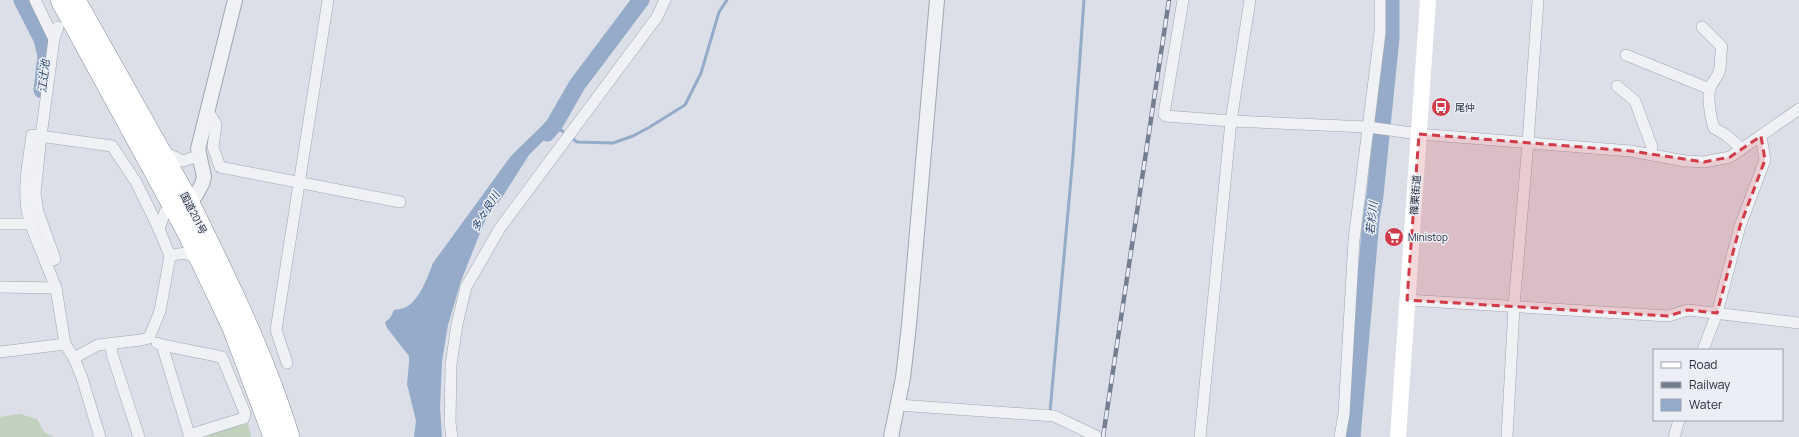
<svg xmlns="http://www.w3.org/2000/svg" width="1799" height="437" font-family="Manrope,'Noto Sans JP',sans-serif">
	<rect width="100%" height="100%" fill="#dcdfe7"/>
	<g fill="#c0d1bd">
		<polygon points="20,414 37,419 44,432 54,437 0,437 0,417"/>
		<polygon points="248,424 251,437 206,437 228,427"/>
	</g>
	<path fill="#95abc9" d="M555,113L565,119L529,155L503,196L486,218L461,281L448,325L442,361L440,408L442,437H414L416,421L407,384L409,363V356L387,328L385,322L390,318L394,310C397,309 403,309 406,307C420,300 428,276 433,263L511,156Z"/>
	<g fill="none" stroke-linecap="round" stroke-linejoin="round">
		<g stroke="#95abc9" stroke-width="3">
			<polyline points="554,125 577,142 613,143 633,136 648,128 685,105 701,73 719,12 727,0"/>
			<polyline points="1050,412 1073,156 1084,0"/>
		</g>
		<g stroke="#95abc9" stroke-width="17">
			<polyline points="22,0 42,39 46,56 42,90"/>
			<polyline points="547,133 554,125 577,85 641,0"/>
			<polyline points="1352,437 1371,220 1375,195 1391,38 1391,0"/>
		</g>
		<g stroke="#a1a6b1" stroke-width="12">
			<g id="minor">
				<polyline points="35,0 54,39"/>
				<polyline points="1183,0 1164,114 1166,116 1231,121 1368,127 1419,134 1631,151 1685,161 1704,162 1730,157 1799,109"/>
				<polyline points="58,27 54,39 41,136 35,193 38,212 55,259 46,263 56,288 65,344 74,358 82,378 100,437"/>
				<path d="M1702,27L1722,47C1720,54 1721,61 1720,68C1719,76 1713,81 1710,88C1707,97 1711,119 1714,128L1726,135L1742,149"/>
				<polyline points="1626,55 1710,89"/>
				<polyline points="1617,86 1635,101 1652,147 1651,155"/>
				<polyline points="207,110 216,124 213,147 220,167 400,202"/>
				<polyline points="164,152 183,161 198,156"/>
				<polyline points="0,224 31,224"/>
				<path d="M170,256C183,252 187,252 198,261"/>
				<path d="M46,263C39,245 30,227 27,209C23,184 29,159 32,135L112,146L136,182L159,229"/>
				<polyline points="0,287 56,288"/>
				<polyline points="1407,300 1668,316 1688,310 1799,323"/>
				<polyline points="111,343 112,354 139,437"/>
				<polyline points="157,343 162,345 190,437"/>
				<polyline points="162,345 222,357 245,413 244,418 189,435"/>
				<polyline points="1703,350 1717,313 1740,226 1765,160 1761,136"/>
				<polyline points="0,352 65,344"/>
				<polyline points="74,358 98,345 141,340 149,338 160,311 170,256 159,229 165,212 174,208"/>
				<polyline points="287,363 276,330 328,0"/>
				<polyline points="898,405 1054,416 1096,436"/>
				<polyline points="452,437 450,423 451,365 457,324 466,287 500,228 657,17 665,0"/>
				<polyline points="1200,437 1231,121 1250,0"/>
				<polyline points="1340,437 1344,414 1354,240 1380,33 1380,0"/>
				<polyline points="1507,437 1514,306 1528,143 1538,0"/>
				<polyline points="1674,437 1679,420"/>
			</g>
		</g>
		<g stroke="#a1a6b1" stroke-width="16">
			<g id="tertiary">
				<polyline points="180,205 196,195 202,184 204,177 198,149 235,0"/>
				<polyline points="891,437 903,378 909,325 937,0"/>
			</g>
		</g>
		<g stroke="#838c9e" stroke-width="20">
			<g id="trunk">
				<polyline points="60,0 187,233 232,328 273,437"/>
				<path d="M76,0L189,201C227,278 265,355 290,437"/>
			</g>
		</g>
		<use href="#minor" stroke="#eff1f5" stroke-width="11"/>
		<use href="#tertiary" stroke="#eff1f5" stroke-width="14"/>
		<polyline stroke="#fff" stroke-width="16" points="1398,437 1428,0"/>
		<use href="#trunk" stroke="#fff" stroke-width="19"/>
		<g stroke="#757e91" stroke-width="4.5">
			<polyline id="rail" points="1103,437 1169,0"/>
		</g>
		<use href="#rail" stroke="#ebeef5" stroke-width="3" stroke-dasharray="9" stroke-linecap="butt"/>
	</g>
	<path fill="#d23a47" fill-opacity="0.2" stroke="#d23a47" stroke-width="3" stroke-dasharray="8 5" stroke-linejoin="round" d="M1419,134L1631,151L1704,162L1730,157L1761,136L1765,160L1740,226L1717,313L1688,310L1668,316L1407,300Z"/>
	<defs>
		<g id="bus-disc" transform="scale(1)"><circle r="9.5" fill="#d23a47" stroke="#ebeef5"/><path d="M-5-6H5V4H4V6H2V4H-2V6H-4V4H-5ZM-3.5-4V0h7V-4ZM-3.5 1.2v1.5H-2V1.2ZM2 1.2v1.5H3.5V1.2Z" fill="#fff"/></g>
		<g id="supermarket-disc" transform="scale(1)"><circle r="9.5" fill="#d23a47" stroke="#ebeef5"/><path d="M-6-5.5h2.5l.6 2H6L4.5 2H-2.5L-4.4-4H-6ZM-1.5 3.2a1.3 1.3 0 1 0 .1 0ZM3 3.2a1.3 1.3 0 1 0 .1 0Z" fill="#fff"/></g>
	</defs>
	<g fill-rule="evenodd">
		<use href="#bus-disc" x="1441" y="107"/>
		<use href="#supermarket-disc" x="1394" y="237"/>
	</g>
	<g text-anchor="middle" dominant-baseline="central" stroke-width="3" stroke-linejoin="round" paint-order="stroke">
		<g font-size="10" fill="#252c3e" stroke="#ebeef5" text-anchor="start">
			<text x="1455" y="107">尾仲</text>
			<text x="1408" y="237">Ministop</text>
		</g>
		<g font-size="10" fill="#252c3e" stroke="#ebeef5">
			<text transform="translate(1415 195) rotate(-86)">篠栗街道</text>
			<text transform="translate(194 213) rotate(63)">国道201号</text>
		</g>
		<g font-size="11" font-style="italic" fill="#2e4873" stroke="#ebeef5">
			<text transform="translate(43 76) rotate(-84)">江辻池</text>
			<text transform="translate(485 211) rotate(-59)">多々良川</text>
			<text transform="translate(1371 218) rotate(-84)">若杉川</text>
		</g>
	</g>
	<rect x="1653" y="349" width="130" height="72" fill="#ebeef5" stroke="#9ca0ac"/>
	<rect x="1661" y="362" width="20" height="6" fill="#ffffff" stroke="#9ca0ac"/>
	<text x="1689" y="369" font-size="12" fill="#252c3e">Road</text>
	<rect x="1661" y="382" width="20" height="6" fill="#757e91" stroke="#9ca0ac"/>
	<text x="1689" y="389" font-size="12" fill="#252c3e">Railway</text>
	<rect x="1661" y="399" width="20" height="12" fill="#95abc9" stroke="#9ca0ac"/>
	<text x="1689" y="409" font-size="12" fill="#252c3e">Water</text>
</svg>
